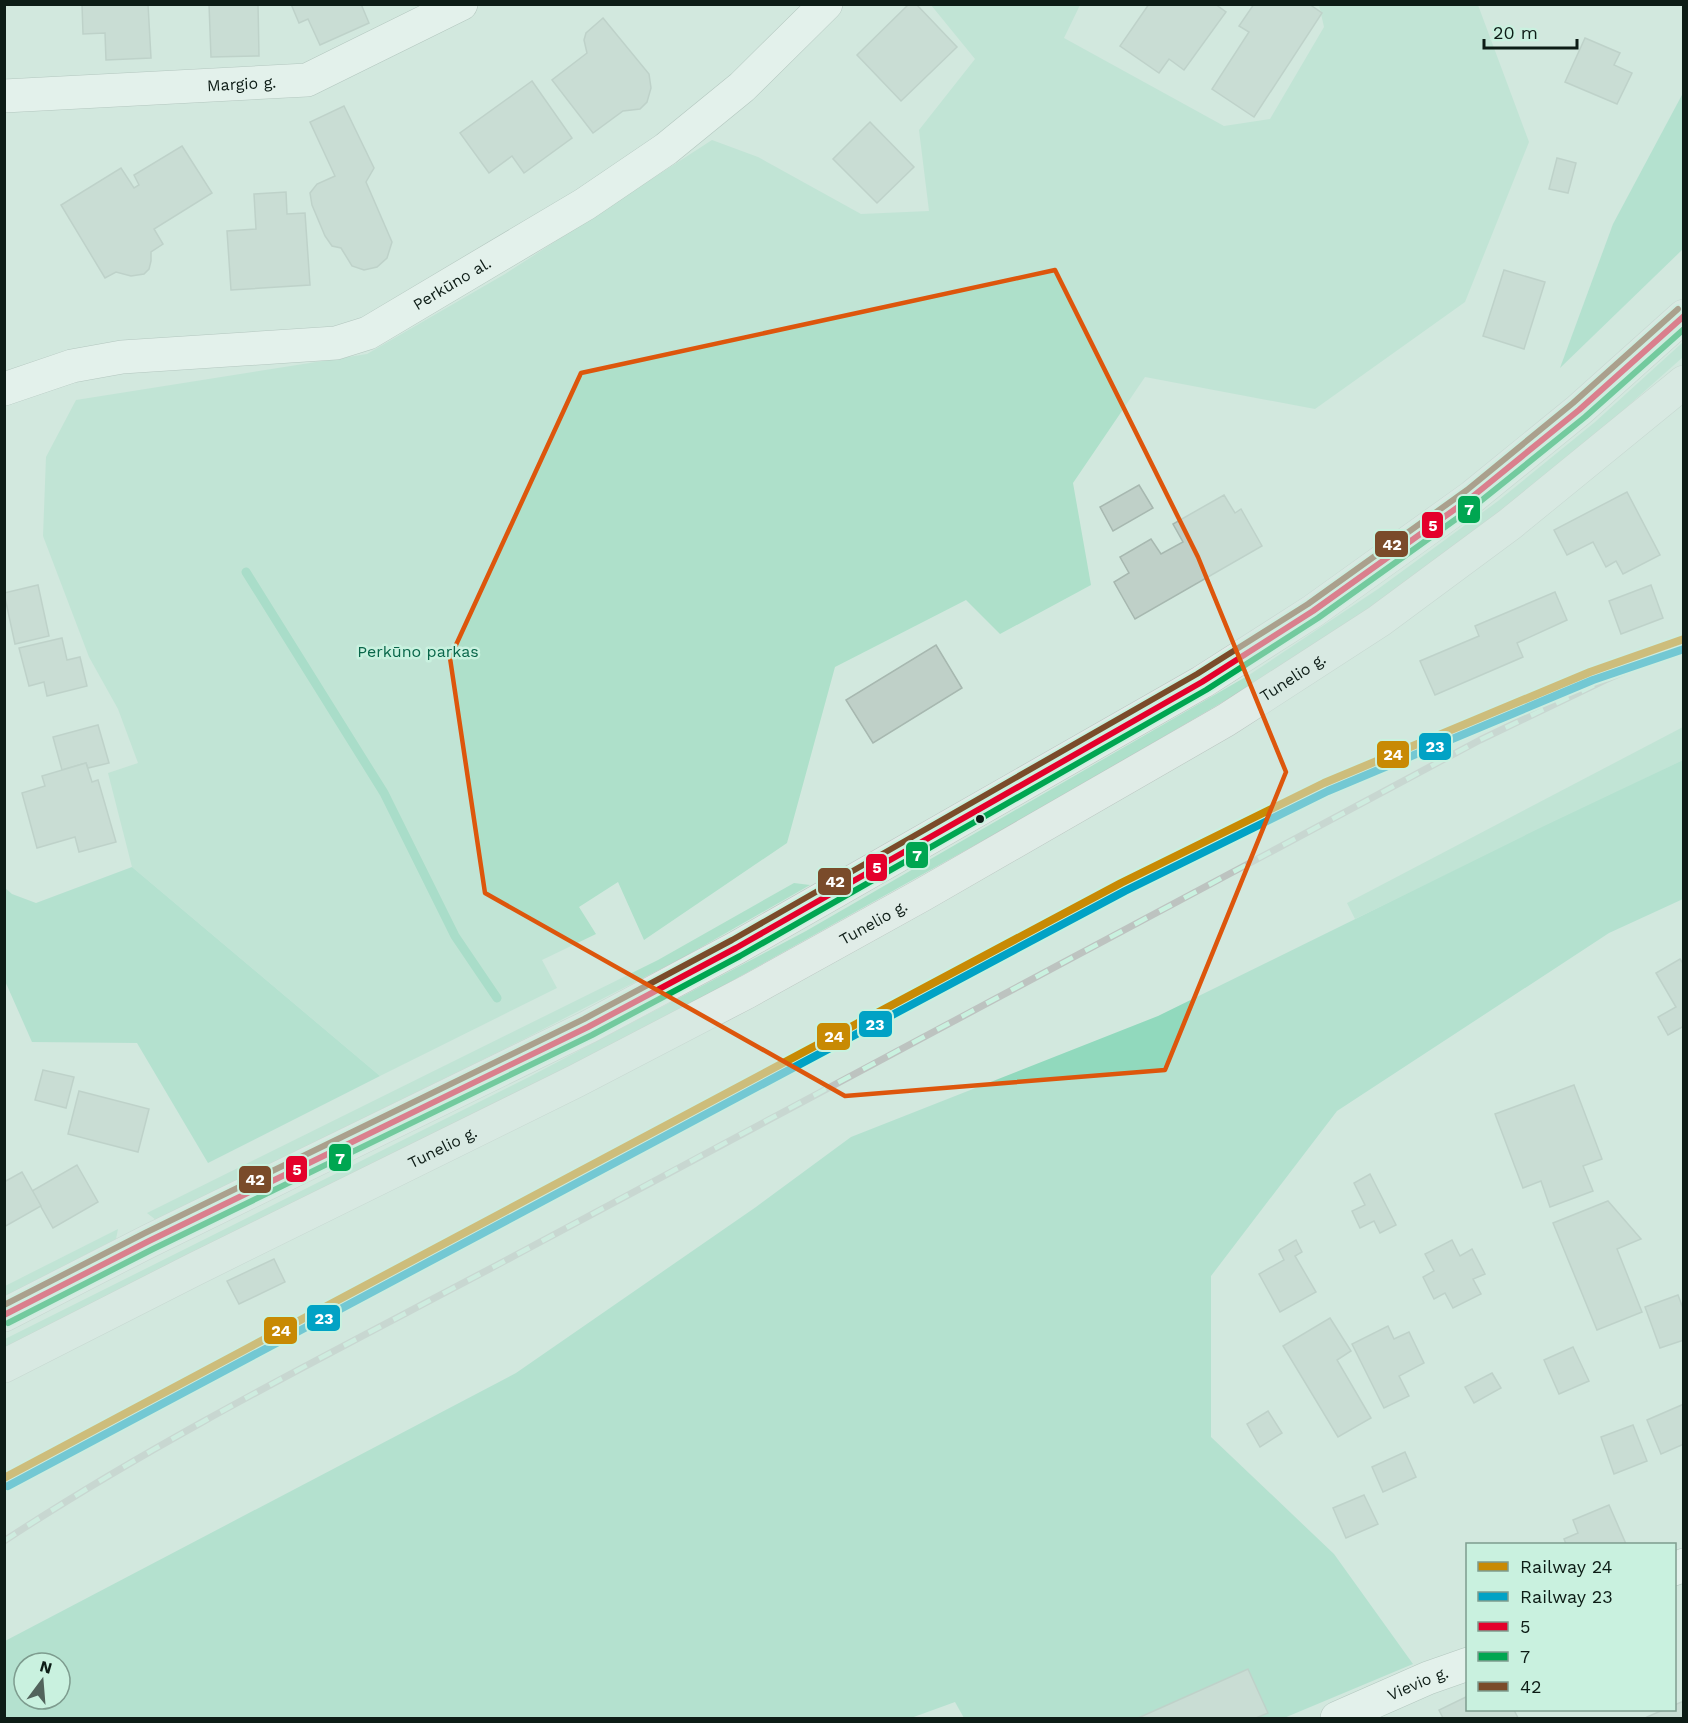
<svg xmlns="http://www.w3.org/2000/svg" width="1688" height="1723" font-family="'Work Sans',sans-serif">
	<rect width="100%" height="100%" fill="#d2e8de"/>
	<g fill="#aee0ca">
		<polygon points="931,5 1080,5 1064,38 1224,126 1270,119 1324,27 1319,5 1478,5 1529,142 1465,302 1315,409 1145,377 1073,483 1091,585 1000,634 966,600 835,667 787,843 644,940 618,882 579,907 596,934 542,960 557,988 380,1076 132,867 108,773 138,763 118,709 89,657 43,536 46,457 76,400 367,354 505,274 712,140 758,157 861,214 929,211 919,130 975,59"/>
		<polygon points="1683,342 1683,357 1602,429 1504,508 1384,598 1255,683 1054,801 660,1021 5,1348 5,1339 529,1077 806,931 1249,675 1378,589 1498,501 1595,422"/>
		<polygon points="1683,727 1683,760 1355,919 1347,903"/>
		<polygon points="794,883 810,885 684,957 524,1039 156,1220 147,1213 658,960"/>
		<polygon points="118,1229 116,1239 5,1296 5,1286"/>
	</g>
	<g fill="#91d9bd" fill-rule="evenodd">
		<polygon points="1683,93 1683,249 1560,368 1613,224"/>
		<path d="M1683,760V899L1609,933L1337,1111L1211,1276V1437L1334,1554L1413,1664L1284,1718H964L955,1702L911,1718H5V1641L516,1373L756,1207L851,1137L1158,1016L1542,827ZM24,1663H60V1699H24Z"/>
		<polygon points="132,867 380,1076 208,1163 137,1043 32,1042 5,981 5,888 12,894 36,903"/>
	</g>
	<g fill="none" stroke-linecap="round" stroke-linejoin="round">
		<polyline stroke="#79d0af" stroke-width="9" points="246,572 384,793 455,936 497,998"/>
	</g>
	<g fill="#bfd0c8" stroke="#a7b8b0" stroke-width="1.5">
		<polygon points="82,4 148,4 151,58 106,60 105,33 83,34"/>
		<polygon points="209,4 258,4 259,56 211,57"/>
		<polygon points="291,4 361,4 369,23 320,45 308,19 299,23"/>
		<polygon points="909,4 916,4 957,47 901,101 857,55"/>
		<polygon points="1149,4 1215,4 1226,12 1184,70 1169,59 1159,73 1120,46"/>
		<polygon points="1254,4 1309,4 1322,13 1254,117 1212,89 1249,32 1239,26"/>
		<polygon points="603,18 649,74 651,88 647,102 640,109 623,111 593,133 552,80 587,53 584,40 586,33"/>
		<polygon points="1585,38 1620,53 1614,65 1632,73 1617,104 1565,82"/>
		<polygon points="532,81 572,138 524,173 512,156 489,173 460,133"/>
		<polygon points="344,106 374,168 366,182 392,242 387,258 377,267 364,270 352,266 341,248 332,246 325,236 312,205 310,193 317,184 335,176 310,122"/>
		<polygon points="870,122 914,167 877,203 833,159"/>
		<polygon points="182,146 212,193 154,229 163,244 151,252 151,261 149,269 144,274 131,276 116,272 105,278 61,205 121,168 134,188 139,185 134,175"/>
		<polygon points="1557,158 1576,163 1568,193 1549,189"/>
		<polygon points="286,192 287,214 305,213 310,285 231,290 227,231 256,229 254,194"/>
		<polygon points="1504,270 1545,282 1524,349 1483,336"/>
		<polygon points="1139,485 1153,508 1113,531 1100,507"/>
		<polygon points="1627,492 1660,555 1623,574 1616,561 1606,567 1593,542 1567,555 1554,530"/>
		<polygon points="1224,495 1235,513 1241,509 1262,546 1135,619 1114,582 1129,573 1120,557 1151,539 1161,554 1183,542 1173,524"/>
		<polygon points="38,585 49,636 15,644 4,593"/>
		<polygon points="1651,585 1663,618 1621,634 1609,601"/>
		<polygon points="1555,592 1567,620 1517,643 1523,657 1435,695 1420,661 1479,636 1475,626"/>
		<polygon points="62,638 67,660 80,657 87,686 47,696 44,682 29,686 19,648"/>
		<polygon points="936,645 962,688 873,743 846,700"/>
		<polygon points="98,725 109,763 88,768 86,763 62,770 53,737"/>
		<polygon points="86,763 92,782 98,780 116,842 79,852 75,837 37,848 22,793 45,786 42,776"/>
		<polygon points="1680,959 1684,965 1684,1026 1668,1035 1658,1017 1676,1007 1656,973"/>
		<polygon points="43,1070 74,1077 66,1108 35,1100"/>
		<polygon points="1574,1085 1602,1159 1583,1166 1593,1191 1550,1207 1541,1181 1523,1188 1495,1114"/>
		<polygon points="79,1091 149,1109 138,1152 68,1134"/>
		<polygon points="77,1165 98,1202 53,1228 32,1191"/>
		<polygon points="22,1172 41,1206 4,1227 4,1182"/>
		<polygon points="1370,1174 1396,1225 1380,1233 1374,1221 1360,1228 1352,1211 1365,1205 1354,1183"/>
		<polygon points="1608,1201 1641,1239 1617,1249 1642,1312 1597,1330 1553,1223"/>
		<polygon points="1296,1240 1302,1252 1295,1256 1316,1292 1280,1312 1259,1274 1284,1260 1279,1250"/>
		<polygon points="1452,1240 1460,1256 1472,1249 1485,1274 1473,1279 1481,1294 1453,1308 1445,1293 1434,1299 1423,1277 1434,1271 1425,1254"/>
		<polygon points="274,1259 285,1282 239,1304 227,1281"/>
		<polygon points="1678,1295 1684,1311 1684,1340 1660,1348 1645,1307"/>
		<polygon points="1330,1318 1351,1351 1337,1360 1371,1418 1338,1437 1283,1346"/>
		<polygon points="1388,1326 1394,1339 1409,1332 1424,1363 1399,1376 1409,1396 1384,1408 1352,1344"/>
		<polygon points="1573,1347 1589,1381 1559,1394 1544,1360"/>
		<polygon points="1492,1373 1501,1388 1474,1403 1465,1387"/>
		<polygon points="1684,1404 1684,1444 1661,1454 1647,1420"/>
		<polygon points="1268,1411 1282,1433 1260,1447 1247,1424"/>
		<polygon points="1633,1425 1647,1461 1614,1474 1601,1437"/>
		<polygon points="1405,1452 1416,1477 1383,1492 1372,1467"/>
		<polygon points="1364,1495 1378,1524 1346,1538 1333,1508"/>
		<polygon points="1609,1505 1626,1544 1566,1544 1564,1539 1578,1533 1573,1520"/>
		<polygon points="1248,1669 1268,1713 1256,1718 1138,1718"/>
		<polygon points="1468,1696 1468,1710 1514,1710 1518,1718 1443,1718 1439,1710"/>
		<polygon points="1684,1701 1684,1718 1648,1718 1647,1717 1663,1710 1674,1710 1674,1705"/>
	</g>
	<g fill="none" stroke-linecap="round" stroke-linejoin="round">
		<g stroke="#8fa099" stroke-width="34">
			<g id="minor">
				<path id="s1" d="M4,96L307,80L461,4"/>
				<path id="s2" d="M4,389L72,366L122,357L336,343L368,333L585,204L666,149L742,87L826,4"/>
				<polyline points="1674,1569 1684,1565"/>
				<path id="s3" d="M1337,1718L1428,1678L1468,1664"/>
			</g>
		</g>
		<g stroke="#bac5c0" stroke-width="34">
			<g id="major">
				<polyline points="4,1315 149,1241 588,1027 736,948 1202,682 1313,611 1472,497 1579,410 1684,316"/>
				<path id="s4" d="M4,1366L193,1270L576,1081L747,992L922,895L1226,720L1379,621L1510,524L1684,382"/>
			</g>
		</g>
		<use href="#minor" stroke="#f8fcfa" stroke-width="33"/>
		<use href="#major" stroke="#e0ece7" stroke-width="33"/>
		<g stroke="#bdc3c0" stroke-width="7">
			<path id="rail" d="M4,1541C176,1428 362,1338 542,1241C855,1073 1168,907 1480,740L1605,680L1684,646"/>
		</g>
		<use href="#rail" stroke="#c9f1df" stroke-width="4.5" stroke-dasharray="14" stroke-linecap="butt"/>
		<g stroke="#c9f1df" stroke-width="10">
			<polyline id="bus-1" points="4,1315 149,1241 588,1027 736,948 1202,682 1313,611 1472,497 1579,410 1684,316"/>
		</g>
		<g stroke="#c9f1df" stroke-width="10">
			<polyline id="bus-2" points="8,1323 153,1249 592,1035 740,956 1206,690 1318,618 1477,504 1585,417 1684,329"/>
		</g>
		<g stroke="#c9f1df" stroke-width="10">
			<polyline id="bus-3" points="4,1305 145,1233 584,1019 732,940 1197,674 1308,604 1467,490 1573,403 1678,309"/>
		</g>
		<use href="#bus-1" stroke="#e4002b" stroke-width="6"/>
		<use href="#bus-2" stroke="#00a651" stroke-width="6"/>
		<use href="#bus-3" stroke="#7a4b2a" stroke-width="6"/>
		<g stroke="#c9f1df" stroke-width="12">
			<polyline id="rail-1" points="4,1478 1121,883 1324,783 1590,672 1684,639"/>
		</g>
		<g stroke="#c9f1df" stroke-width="12">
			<polyline id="rail-2" points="8,1486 1125,891 1328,791 1593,680 1684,649"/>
		</g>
		<use href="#rail-1" stroke="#c88a04" stroke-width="8"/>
		<use href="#rail-2" stroke="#01a2c5" stroke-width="8"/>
	</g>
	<path d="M0 0H1688V1723H0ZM1055,270L1198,557L1286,772L1165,1070L845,1096L485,893L450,658L581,373Z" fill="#d2e8de" fill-opacity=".55" fill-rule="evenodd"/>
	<path fill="none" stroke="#dd560c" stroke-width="4.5" stroke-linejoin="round" d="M1055,270L1198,557L1286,772L1165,1070L845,1096L485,893L450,658L581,373Z"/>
	<circle fill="#0d1c16" stroke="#c9f1df" stroke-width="2" cx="980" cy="819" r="5"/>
	<g text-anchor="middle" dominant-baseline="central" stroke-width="5" stroke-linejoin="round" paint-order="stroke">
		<g font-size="16" fill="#0d1c16" stroke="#c9f1df">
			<text stroke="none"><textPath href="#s1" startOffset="238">Margio g.</textPath></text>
			<text stroke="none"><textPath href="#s2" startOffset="468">Perkūno al.</textPath></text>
			<text stroke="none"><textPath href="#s4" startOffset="1462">Tunelio g.</textPath></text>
			<text stroke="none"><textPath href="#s4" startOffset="976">Tunelio g.</textPath></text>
			<text stroke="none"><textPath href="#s4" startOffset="490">Tunelio g.</textPath></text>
			<text stroke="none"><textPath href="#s3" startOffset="88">Vievio g.</textPath></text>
		</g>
		<g font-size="16" fill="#09664a" stroke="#c9f1df">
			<text x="418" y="651">Perkūno parkas</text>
		</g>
	</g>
	<g stroke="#c9f1df" stroke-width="2">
		<rect x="1457" y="495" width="24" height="29" rx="6" fill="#00a651"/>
		<rect x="1421" y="511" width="23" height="28" rx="6" fill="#e4002b"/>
		<rect x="1374" y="530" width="35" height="28" rx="6" fill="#7a4b2a"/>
		<rect x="1418" y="732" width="34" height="29" rx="6" fill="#01a2c5"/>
		<rect x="1376" y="740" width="34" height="29" rx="6" fill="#c88a04"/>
		<rect x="905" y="841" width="24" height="28" rx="6" fill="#00a651"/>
		<rect x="865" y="853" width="23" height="29" rx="6" fill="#e4002b"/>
		<rect x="817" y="867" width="35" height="29" rx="6" fill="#7a4b2a"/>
		<rect x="858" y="1010" width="35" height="28" rx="6" fill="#01a2c5"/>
		<rect x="816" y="1022" width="35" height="29" rx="6" fill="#c88a04"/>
		<rect x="328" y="1143" width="24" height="29" rx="6" fill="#00a651"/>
		<rect x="285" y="1155" width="23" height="28" rx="6" fill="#e4002b"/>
		<rect x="238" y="1165" width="34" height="29" rx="6" fill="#7a4b2a"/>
		<rect x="306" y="1304" width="35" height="28" rx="6" fill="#01a2c5"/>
		<rect x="263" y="1316" width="35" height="29" rx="6" fill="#c88a04"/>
	</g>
	<g font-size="16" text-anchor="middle" font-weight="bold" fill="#fff">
		<text x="1469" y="515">7</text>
		<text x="1433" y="531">5</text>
		<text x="1392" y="550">42</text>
		<text x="1435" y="752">23</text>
		<text x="1393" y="760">24</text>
		<text x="917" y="861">7</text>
		<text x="877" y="873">5</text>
		<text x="835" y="887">42</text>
		<text x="875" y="1030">23</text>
		<text x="834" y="1042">24</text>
		<text x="340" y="1164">7</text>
		<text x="297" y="1175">5</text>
		<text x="255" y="1185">42</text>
		<text x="324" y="1324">23</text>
		<text x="281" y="1336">24</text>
	</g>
	<rect width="1688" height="1723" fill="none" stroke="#0d1c16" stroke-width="12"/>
	<rect x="1466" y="1543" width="210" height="168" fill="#c9f1df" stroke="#7e9c8f" stroke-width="1.5"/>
	<rect x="1478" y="1562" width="30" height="9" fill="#c88a04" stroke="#7e9c8f" stroke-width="1.5"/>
	<text x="1520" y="1573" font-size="18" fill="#0d1c16">Railway 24</text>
	<rect x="1478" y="1592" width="30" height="9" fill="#01a2c5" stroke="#7e9c8f" stroke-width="1.5"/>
	<text x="1520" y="1603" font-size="18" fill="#0d1c16">Railway 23</text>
	<rect x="1478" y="1622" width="30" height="9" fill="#e4002b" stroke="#7e9c8f" stroke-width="1.5"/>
	<text x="1520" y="1633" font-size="18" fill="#0d1c16">5</text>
	<rect x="1478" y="1652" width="30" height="9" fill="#00a651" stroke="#7e9c8f" stroke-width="1.5"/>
	<text x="1520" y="1663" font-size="18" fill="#0d1c16">7</text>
	<rect x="1478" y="1682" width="30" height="9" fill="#7a4b2a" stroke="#7e9c8f" stroke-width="1.5"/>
	<text x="1520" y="1693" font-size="18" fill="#0d1c16">42</text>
	<g transform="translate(42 1681) rotate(16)"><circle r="28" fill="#c9f1df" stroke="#7e9c8f" stroke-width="1.5"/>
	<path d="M0-4.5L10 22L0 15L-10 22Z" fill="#52635c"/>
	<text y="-9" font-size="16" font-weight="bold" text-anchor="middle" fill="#0d1c16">N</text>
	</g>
	<path d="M1484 39v9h93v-9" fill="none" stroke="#0d1c16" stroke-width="3"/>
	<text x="1493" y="39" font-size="18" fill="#0d1c16" stroke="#c9f1df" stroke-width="4.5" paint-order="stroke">20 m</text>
</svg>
